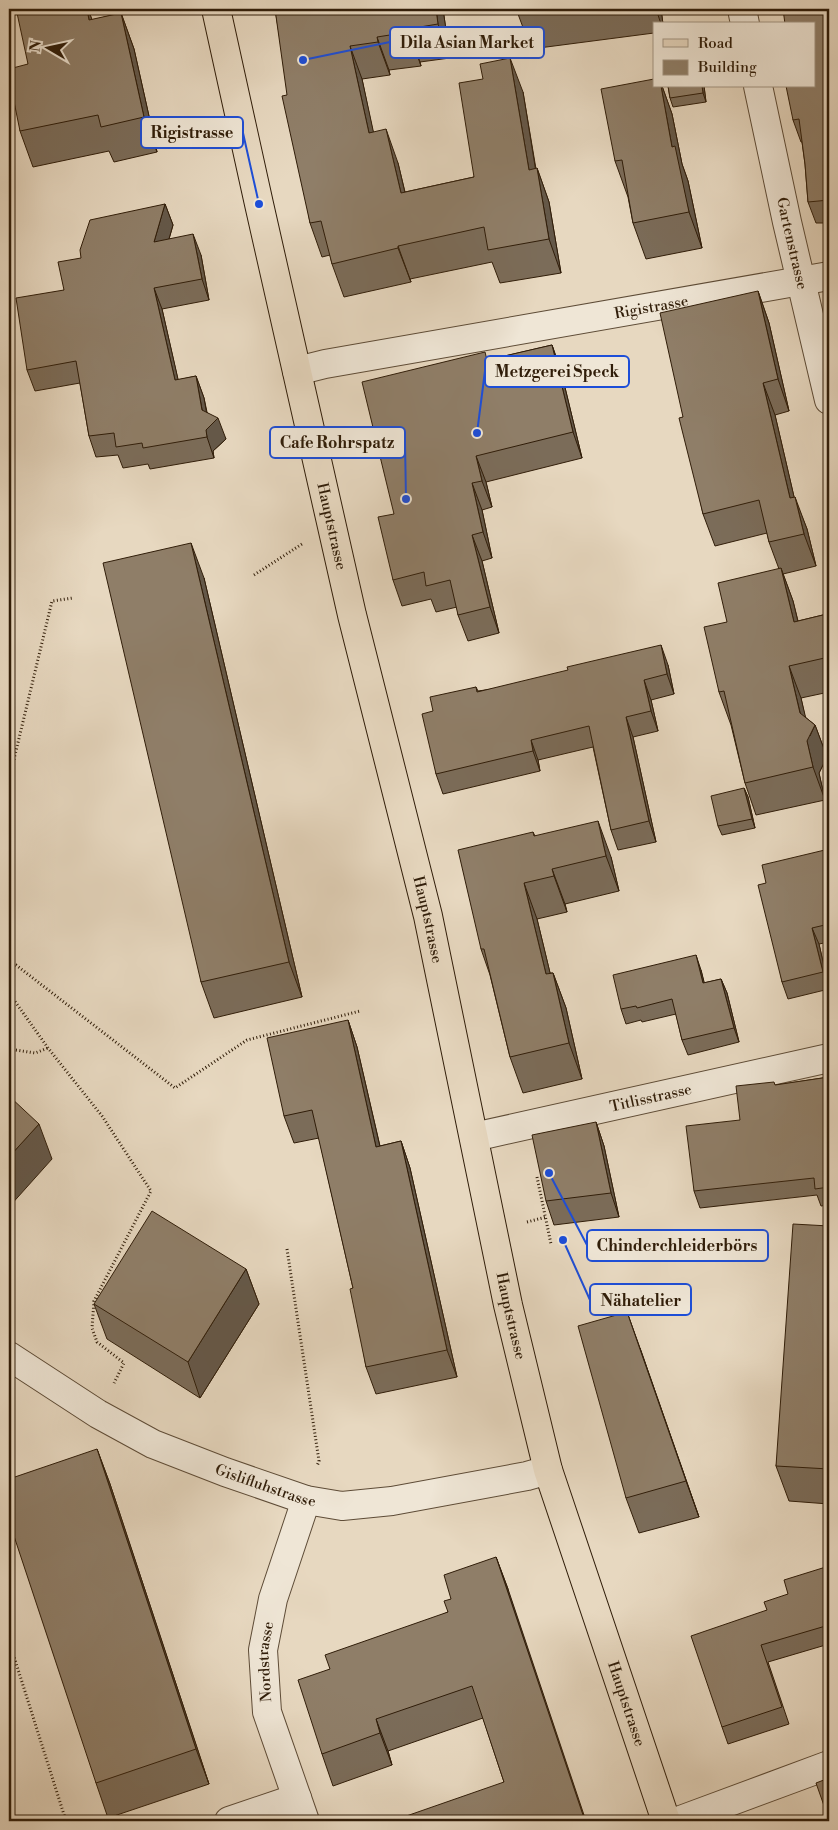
<svg xmlns="http://www.w3.org/2000/svg" width="838" height="1830" font-family="'Libre Bodoni',serif">
	<rect width="100%" height="100%" fill="#e7d8c0"/>
	<filter id="stains"><feTurbulence type="fractalNoise" baseFrequency=".004" numOctaves="4"/><feColorMatrix values="0 0 0 0 .2 0 0 0 0 .09 0 0 0 0 .02 0 0 0 .5 -.17"/></filter>
	<radialGradient id="worn" r=".72"><stop offset=".6" stop-color="#630" stop-opacity="0"/><stop offset="1" stop-color="#630" stop-opacity=".3"/></radialGradient>
	<g fill="none" stroke-linecap="round" stroke-linejoin="round">
		<g stroke="#5e4c37" stroke-width="30">
			<g id="minor">
				<polyline points="742,9 745,24"/>
				<path id="s1" d="M758,86L787,222L829,400"/>
				<path id="s2" d="M297,371L325,364L829,276"/>
				<path id="s3" d="M474,1137L829,1058"/>
				<path id="s4" d="M9,1356L98,1414L153,1444L225,1472L306,1500L342,1506L392,1501L527,1476L548,1470"/>
				<polyline points="229,1821 297,1798"/>
				<path id="s5" d="M305,1821L267,1712L263,1650L273,1599L306,1500"/>
				<polyline points="678,1821 829,1765"/>
			</g>
		</g>
		<g stroke="#301d09" stroke-width="30">
			<g id="major">
				<path id="s6" d="M216,9L259,204L352,615L428,916L508,1305L548,1470L666,1821"/>
			</g>
		</g>
		<g stroke="#301d09" stroke-width="3" stroke-dasharray="1 2.5" stroke-linecap="butt">
			<polyline points="254,575 302,544"/>
			<polyline points="9,780 52,601 73,598"/>
			<polyline points="9,963 16,965 175,1088 247,1040 360,1011"/>
			<polyline points="9,993 48,1048 102,1116 151,1191 94,1301 92,1328 97,1342 124,1363 114,1383"/>
			<polyline points="9,1049 35,1053 48,1048"/>
			<polyline points="537,1177 551,1244"/>
			<polyline points="527,1222 546,1217"/>
			<polyline points="287,1249 319,1461 317,1466"/>
			<polyline points="9,1641 66,1821"/>
		</g>
		<use href="#minor" stroke="#efe6d6" stroke-width="28"/>
		<use href="#major" stroke="#e7d8c0" stroke-width="28"/>
	</g>
	<g fill="#7b6c59" stroke="#301d09">
		<polygon points="35,9 88,9 92,20 121,13 134,49 157,152 114,162 109,151 33,167 20,131"/>
		<polygon points="275,9 443,9 450,58 420,62 421,66 389,70 390,75 362,79 373,132 398,163 405,192 474,177 523,92 536,169 537,168 549,202 561,273 500,283 492,262 410,279 411,282 344,297 332,264 330,255 322,257 310,223"/>
		<polygon points="517,9 661,9 663,24 654,24 654,33 531,49 518,14"/>
		<polygon points="829,9 829,223 816,223 808,202 805,164 802,142 801,142 793,120"/>
		<polygon points="654,86 662,86 672,114 682,164 688,181 702,248 646,259 633,223 628,197 615,161"/>
		<polygon points="668,86 704,86 706,102 673,107 670,98"/>
		<polygon points="165,204 173,225 169,239 201,255 209,300 162,309 178,380 196,376 204,398 207,412 226,439 213,451 214,458 150,469 148,464 123,468 118,455 96,457 89,436 80,383 35,391 27,370 64,290 81,258"/>
		<polygon points="758,291 769,323 789,411 775,415 794,497 807,529 816,566 783,574 793,601 798,621 827,614 829,620 829,692 801,698 805,717 815,725 827,757 819,773 825,800 756,815 745,783 731,725 719,692 727,622 779,569 769,542 767,533 715,546 703,514 683,417"/>
		<polygon points="552,345 561,371 582,458 486,482 492,507 482,510 492,558 482,561 499,633 468,641 458,615 457,607 436,612 431,599 402,606 393,580 394,514 488,360"/>
		<polygon points="204,578 302,997 214,1018 201,982"/>
		<polygon points="668,665 674,694 651,700 658,731 633,737 656,842 618,850 611,830 593,747 538,760 540,771 443,794 436,774 433,711 476,687 478,691"/>
		<polygon points="744,788 748,797 755,828 722,835 718,826"/>
		<polygon points="533,832 535,836 611,857 619,891 565,904 567,912 537,919 550,973 553,973 566,1008 582,1079 523,1093 510,1057 490,975 481,949"/>
		<polygon points="829,850 829,942 819,944 829,989 788,999 782,982 766,883"/>
		<polygon points="701,970 704,983 721,979 727,993 739,1042 688,1055 682,1040 676,1014 642,1022 641,1020 626,1024 621,1009"/>
		<polygon points="348,1020 357,1047 380,1146 401,1141 410,1168 457,1377 376,1394 366,1367 353,1288 319,1138 294,1143 284,1116"/>
		<polygon points="829,1077 829,1205 821,1206 817,1195 700,1208 694,1191 740,1120 776,1085"/>
		<polygon points="596,1122 604,1146 619,1217 554,1225 546,1201"/>
		<polygon points="829,1226 829,1504 789,1501 776,1466"/>
		<polygon points="246,1269 259,1304 200,1398 107,1339 94,1304"/>
		<polygon points="640,1348 699,1517 639,1533 626,1498"/>
		<polygon points="97,1449 110,1484 209,1784 108,1818 96,1783"/>
		<polygon points="496,1557 508,1589 504,1782 483,1718 388,1751 392,1765 333,1786 322,1754 330,1669 448,1612 451,1599"/>
		<polygon points="829,1566 829,1644 768,1662 789,1724 728,1744 722,1727 767,1610"/>
	</g>
	<g fill="#645849" stroke="#301d09">
		<polygon points="87,9 88,9 97,33 89,20"/>
		<polygon points="436,9 443,9 450,58 438,24"/>
		<polygon points="656,9 661,9 663,24 661,24"/>
		<polygon points="121,13 134,49 157,152 144,117"/>
		<polygon points="408,29 420,62 421,66 409,32"/>
		<polygon points="377,37 389,70 390,75 378,42"/>
		<polygon points="350,46 362,79 381,167 369,133"/>
		<polygon points="510,58 523,92 541,203 529,170"/>
		<polygon points="661,86 662,86 672,114 682,164 688,181 702,248 689,212 672,147"/>
		<polygon points="702,86 704,86 706,102 703,93"/>
		<polygon points="386,129 398,163 413,227 401,193"/>
		<polygon points="537,168 549,202 561,273 549,239"/>
		<polygon points="165,204 173,225 162,263 154,242"/>
		<polygon points="193,234 201,255 209,300 202,279"/>
		<polygon points="398,246 410,279 411,282 398,248"/>
		<polygon points="154,288 162,309 183,401 175,380"/>
		<polygon points="758,291 769,323 789,411 778,379"/>
		<polygon points="552,345 561,371 582,458 573,432"/>
		<polygon points="196,376 204,398 209,427 218,418 226,439 213,451 214,458 207,437"/>
		<polygon points="763,383 775,415 802,531 790,498"/>
		<polygon points="476,456 486,482 492,507 482,481"/>
		<polygon points="472,483 482,510 492,558 483,532"/>
		<polygon points="795,497 807,529 816,566 804,534"/>
		<polygon points="472,535 482,561 499,633 490,607"/>
		<polygon points="191,543 204,578 302,997 289,962"/>
		<polygon points="781,568 793,601 806,655 794,622"/>
		<polygon points="661,645 668,665 674,694 667,674"/>
		<polygon points="789,666 801,698 810,736 815,725 827,757 819,773 825,800 813,767"/>
		<polygon points="644,680 651,700 658,731 651,711"/>
		<polygon points="626,717 633,737 656,842 649,821"/>
		<polygon points="531,740 538,760 540,771 533,751"/>
		<polygon points="744,788 748,797 755,828 752,819"/>
		<polygon points="598,821 611,857 619,891 606,856"/>
		<polygon points="552,869 565,904 567,912 554,876"/>
		<polygon points="524,883 537,919 559,1010 546,974"/>
		<polygon points="812,928 819,944 829,988 823,972"/>
		<polygon points="696,955 701,970 708,997 703,983"/>
		<polygon points="553,973 566,1008 582,1079 569,1043"/>
		<polygon points="721,979 727,993 739,1042 734,1028"/>
		<polygon points="348,1020 357,1047 386,1173 376,1147"/>
		<polygon points="596,1122 604,1146 619,1217 611,1193"/>
		<polygon points="39,1124 52,1159 9,1207 9,1157"/>
		<polygon points="401,1141 410,1168 457,1377 447,1350"/>
		<polygon points="246,1269 259,1304 200,1398 188,1362"/>
		<polygon points="627,1312 640,1348 699,1517 686,1481"/>
		<polygon points="97,1449 110,1484 209,1784 196,1749"/>
		<polygon points="496,1557 508,1589 586,1821 585,1821"/>
		<polygon points="376,1719 388,1751 392,1765 380,1733"/>
	</g>
	<g fill="#8f7e68" stroke="#301d09">
		<polygon points="35,9 87,9 89,20 121,13 144,117 101,127 98,115 20,131 9,77 9,69 28,64 17,13"/>
		<polygon points="275,9 436,9 438,24 408,29 409,32 377,37 378,42 350,46 369,133 386,129 401,193 474,177 459,83 483,79 480,64 510,58 529,170 537,168 549,239 488,250 484,227 398,246 398,248 332,264 321,221 310,223 282,96 287,95"/>
		<polygon points="517,9 558,9 518,14"/>
		<polygon points="783,9 829,9 829,200 808,202 805,164 799,119 793,120 786,86 814,86 814,24 785,24"/>
		<polygon points="654,79 654,86 661,86 672,147 675,146 689,212 633,223 622,160 615,161 601,89"/>
		<polygon points="668,86 702,86 703,93 670,98"/>
		<polygon points="165,204 154,242 193,234 202,279 154,288 175,380 196,376 202,410 218,418 206,430 207,437 143,448 142,443 116,447 114,433 89,436 76,361 27,370 16,298 64,290 58,262 81,258 80,250 90,220"/>
		<polygon points="758,291 778,379 763,383 790,498 795,497 804,534 769,542 759,500 703,514 679,418 683,417 660,313"/>
		<polygon points="552,345 573,432 476,456 482,481 472,483 483,532 472,535 490,607 458,615 450,580 426,586 424,572 393,580 378,517 394,514 362,382 485,352 487,360"/>
		<polygon points="191,543 289,962 201,982 103,563"/>
		<polygon points="781,568 794,622 827,614 829,624 829,657 789,666 800,713 815,725 807,741 813,767 745,783 724,691 719,692 704,627 727,622 718,583"/>
		<polygon points="661,645 667,674 644,680 651,711 626,717 649,821 611,830 589,726 531,740 533,751 436,774 422,714 433,711 430,697 476,687 477,692 568,670 567,667"/>
		<polygon points="744,788 752,819 718,826 711,796"/>
		<polygon points="598,821 606,856 552,869 554,876 524,883 546,974 553,973 569,1043 510,1057 484,949 481,949 458,850 533,832 534,836"/>
		<polygon points="829,849 829,924 812,928 823,972 782,982 758,885 766,883 762,865"/>
		<polygon points="696,955 703,983 721,979 734,1028 682,1040 672,999 637,1008 636,1006 621,1009 613,975"/>
		<polygon points="348,1020 376,1147 401,1141 447,1350 366,1367 350,1289 353,1288 312,1110 284,1116 267,1038"/>
		<polygon points="829,1077 829,1187 815,1189 814,1178 694,1191 686,1126 740,1120 736,1086 774,1082 775,1085"/>
		<polygon points="9,1096 39,1124 9,1157"/>
		<polygon points="596,1122 611,1193 546,1201 532,1135"/>
		<polygon points="152,1211 246,1269 188,1362 94,1304"/>
		<polygon points="793,1224 829,1226 829,1469 776,1466"/>
		<polygon points="627,1312 686,1481 626,1498 578,1326"/>
		<polygon points="97,1449 196,1749 96,1783 9,1521 9,1479"/>
		<polygon points="496,1557 585,1821 392,1821 504,1782 472,1686 376,1719 380,1733 322,1754 298,1680 330,1669 325,1655 448,1612 444,1601 451,1599 444,1575"/>
		<polygon points="829,1566 829,1625 761,1645 782,1707 722,1727 691,1636 767,1610 764,1602 788,1594 784,1580"/>
		<polygon points="829,1778 829,1821 814,1821 828,1817 816,1783"/>
	</g>
	<g text-anchor="middle" dominant-baseline="central" stroke-width="4" stroke-linejoin="round" paint-order="stroke">
		<g font-size="15" fill="#301d09" stroke="#efe6d6">
			<text stroke="none"><textPath href="#s1" startOffset="161">Gartenstrasse</textPath></text>
			<text stroke="none"><textPath href="#s2" startOffset="360">Rigistrasse</textPath></text>
			<text stroke="none"><textPath href="#s6" startOffset="530">Hauptstrasse</textPath></text>
			<text stroke="none"><textPath href="#s6" startOffset="935">Hauptstrasse</textPath></text>
			<text stroke="none"><textPath href="#s3" startOffset="181">Titlisstrasse</textPath></text>
			<text stroke="none"><textPath href="#s6" startOffset="1340">Hauptstrasse</textPath></text>
			<text stroke="none"><textPath href="#s4" startOffset="289">Gislifluhstrasse</textPath></text>
			<text stroke="none"><textPath href="#s5" startOffset="166">Nordstrasse</textPath></text>
			<text stroke="none"><textPath href="#s6" startOffset="1745">Hauptstrasse</textPath></text>
		</g>
	</g>
	<path fill="none" stroke="#1d4ed8" stroke-width="2" d="M303 60L390 42M259 204L243 133M477 433L485 371M406 499L405 443M549 1173L587 1245M563 1240L590 1300"/>
	<g fill="#1d4ed8" stroke="#efe6d6" stroke-width="2">
		<circle cx="303" cy="60" r="5"/>
		<circle cx="259" cy="204" r="5"/>
		<circle cx="477" cy="433" r="5"/>
		<circle cx="406" cy="499" r="5"/>
		<circle cx="549" cy="1173" r="5"/>
		<circle cx="563" cy="1240" r="5"/>
	</g>
	<g fill="#efe6d6" stroke="#1d4ed8" stroke-width="2">
		<rect x="390" y="27" width="154" height="31" rx="5"/>
		<rect x="141" y="117" width="102" height="31" rx="5"/>
		<rect x="485" y="356" width="144" height="31" rx="5"/>
		<rect x="270" y="427" width="135" height="31" rx="5"/>
		<rect x="587" y="1230" width="181" height="31" rx="5"/>
		<rect x="590" y="1284" width="101" height="31" rx="5"/>
	</g>
	<g font-size="16" text-anchor="middle" font-weight="bold" fill="#301d09">
		<text x="467" y="48">Dila Asian Market</text>
		<text x="192" y="138">Rigistrasse</text>
		<text x="557" y="377">Metzgerei Speck</text>
		<text x="337" y="448">Cafe Rohrspatz</text>
		<text x="677" y="1251">Chinderchleiderbörs</text>
		<text x="641" y="1306">Nähatelier</text>
	</g>
	<rect width="838" height="1830" fill="none" stroke="#e7d8c0" stroke-width="30"/>
	<rect x="10" y="10" width="818" height="1810" fill="none" stroke="#301d09" stroke-width="2.5"/>
	<rect x="15" y="15" width="808" height="1800" fill="none" stroke="#301d09"/>
	<rect x="653" y="22" width="162" height="65" fill="#efe6d6" stroke="#a39684"/>
	<rect x="663" y="39" width="25" height="8" fill="#e7d8c0" stroke="#a39684"/>
	<text x="698" y="48" font-size="15" fill="#301d09">Road</text>
	<rect x="663" y="60" width="25" height="15" fill="#8f7e68" stroke="#a39684"/>
	<text x="698" y="72" font-size="15" fill="#301d09">Building</text>
	<g transform="translate(48 48) rotate(279)" stroke="#efe6d6" stroke-width="4" paint-order="stroke">
	<path d="M0-4L9 19L0 12L-9 19Z" fill="#301d09"/>
	<text y="-8" font-size="14" font-weight="bold" text-anchor="middle" fill="#301d09">N</text>
	</g>
	<rect width="100%" height="100%" filter="url(#stains)"/>
	<rect width="100%" height="100%" fill="url(#worn)"/>
</svg>
